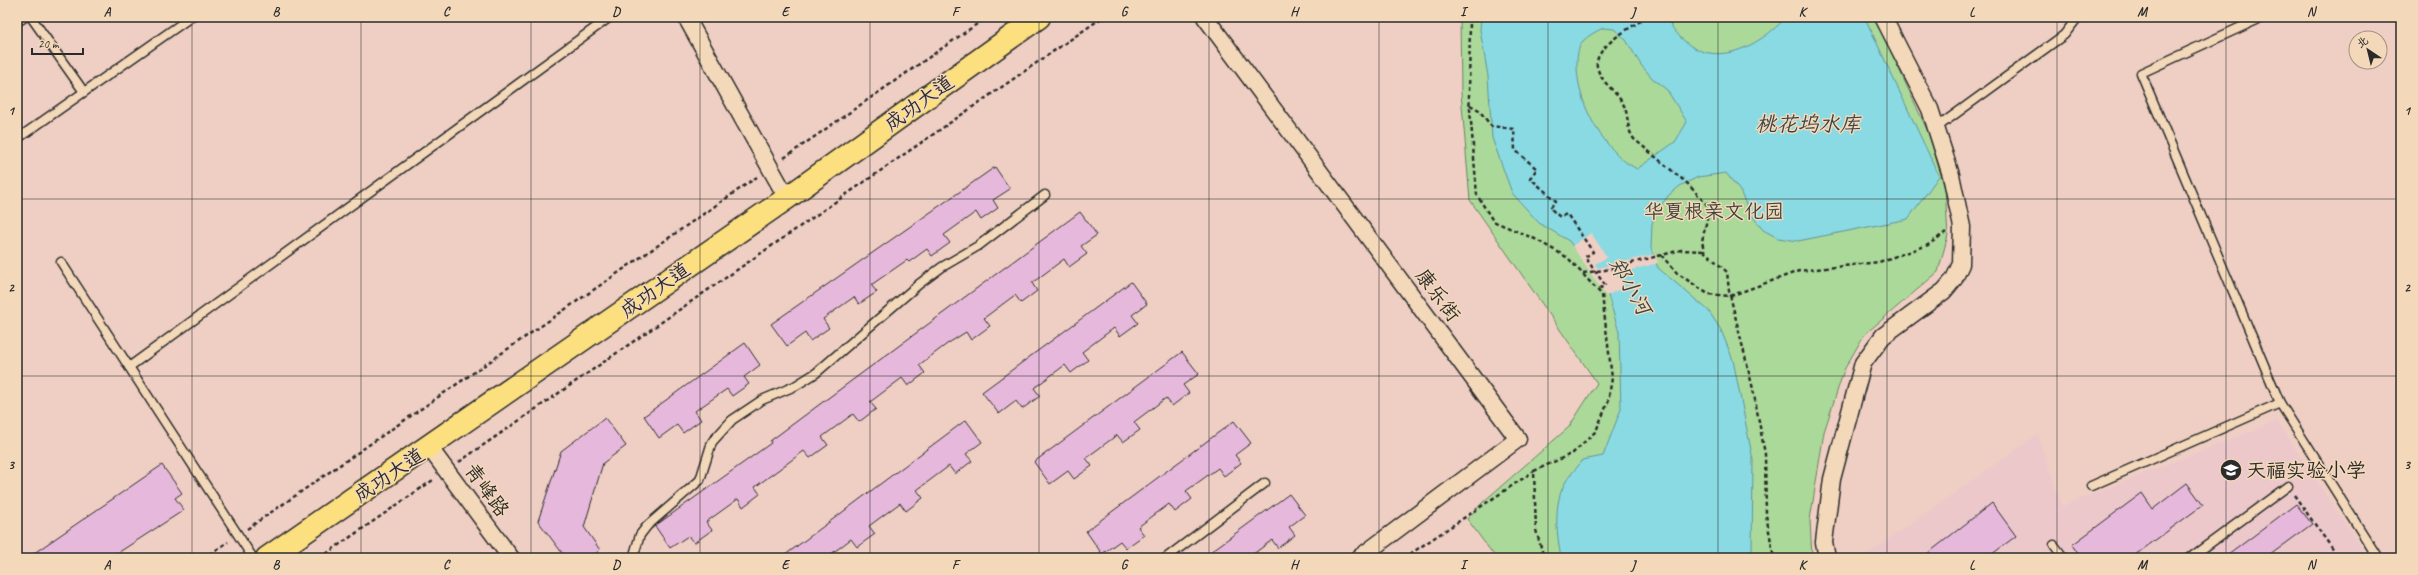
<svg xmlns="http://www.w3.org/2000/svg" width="2418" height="575" font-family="Caveat,'LXGW WenKai TC',sans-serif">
	<rect width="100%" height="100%" fill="#efcfc4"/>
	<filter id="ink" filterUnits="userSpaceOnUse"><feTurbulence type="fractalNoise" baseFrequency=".025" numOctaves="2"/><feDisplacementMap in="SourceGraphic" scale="8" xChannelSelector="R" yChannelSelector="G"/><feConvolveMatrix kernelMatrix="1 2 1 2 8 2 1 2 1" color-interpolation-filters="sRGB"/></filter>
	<g filter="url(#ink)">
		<polygon fill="#ecc8cb" points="2277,421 2368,558 1862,558 2038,434 2062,506"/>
		<polygon fill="#aad999" stroke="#6a8262" points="1460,17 1875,17 1929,134 1945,189 1948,235 1938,272 1864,335 1844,370 1824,432 1810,520 1812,558 1496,558 1467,519 1483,502 1569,427 1597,383 1470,200 1461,93"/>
		<path fill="#89dae3" stroke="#639499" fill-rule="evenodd" d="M1481,17H1668C1669,25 1676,32 1681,38C1714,71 1760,46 1786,17H1862L1867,22L1939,176L1908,219L1798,241L1778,238L1763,230L1750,213L1740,191L1726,173L1698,177L1680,186L1669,195L1656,211L1652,224L1651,248L1658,268L1708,310L1721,330L1733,360L1753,460L1752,558H1561C1557,536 1553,506 1564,485C1568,476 1577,468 1583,460L1603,456L1621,409L1619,332L1608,295L1569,241L1539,223L1512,193L1492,138L1488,76L1480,30ZM1603,28L1614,29L1626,40L1641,65L1653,79L1667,90L1687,122L1675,142L1637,169C1632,166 1626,163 1622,159C1596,135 1579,103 1577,68C1577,59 1577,48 1583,41C1589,35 1595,32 1603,28Z"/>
		<polygon fill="#efcfc4" points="1591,233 1607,257 1595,264 1598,268 1655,254 1658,263 1616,274 1624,287 1606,296 1572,246"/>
		<g fill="#e6b9dc" stroke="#2b2b2b">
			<polygon points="995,167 1010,189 993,200 998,208 981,220 976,212 944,235 950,243 932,256 927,249 909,262 907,260 871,285 877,292 859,304 854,297 823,319 829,328 810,341 805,333 787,346 771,324"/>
			<polygon points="1080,212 1097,235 1081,246 1087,254 1069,267 1064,259 1032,283 1037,291 1021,303 1015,295 984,318 990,326 971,340 966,332 947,344 919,365 925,373 908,386 902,378 870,402 876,409 859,422 853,414 822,437 828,445 810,458 804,451 755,487 760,494 743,507 738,499 706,522 712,530 694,543 688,536 670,548 655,526 771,443 770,441"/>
			<polygon points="1131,282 1147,304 1132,315 1138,323 1120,336 1114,328 1082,352 1088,360 1071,373 1065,365 1034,388 1040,396 1022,409 1016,401 999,414 982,392"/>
			<polygon points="745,343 760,365 744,377 749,384 732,396 727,389 695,411 701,420 683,433 677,425 659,438 644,416"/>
			<polygon points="1182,352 1199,374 1183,385 1189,393 1172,406 1166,398 1134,422 1140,430 1123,442 1117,435 1086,458 1092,466 1074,479 1068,471 1050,484 1034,462"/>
			<polygon points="605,418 626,446 603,463 584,527 600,550 590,558 566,558 538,521 561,451"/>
			<polygon points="966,420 982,442 966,454 972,461 955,474 949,466 917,490 923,498 906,511 900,503 869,526 875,534 857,547 851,539 826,558 781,558"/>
			<polygon points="1234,421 1251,443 1235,455 1241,463 1224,476 1218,468 1186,491 1192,499 1175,512 1169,504 1138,527 1144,535 1126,548 1120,541 1102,554 1086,531"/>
			<polygon points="162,465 182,493 175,498 184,510 110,558 27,558"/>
			<polygon points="2187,483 2203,505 2131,558 2081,558 2072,545 2142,493 2153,509"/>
			<polygon points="1289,494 1305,515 1289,527 1295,535 1278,548 1272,540 1248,558 1202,558"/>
			<polygon points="1992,503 2016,536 1987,558 1922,558"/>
			<polygon points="2296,504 2312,524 2266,558 2224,558"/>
		</g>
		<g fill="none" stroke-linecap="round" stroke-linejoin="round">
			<g stroke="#2b2b2b" stroke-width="11">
				<g id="service">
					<polyline points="31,17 84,92"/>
					<polyline points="2263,17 2141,73 2280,403"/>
					<polyline points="17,22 25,17"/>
					<polyline points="1936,128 2064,35 2078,17"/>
					<polyline points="17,139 191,17"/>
					<polyline points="61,262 253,558"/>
					<polyline points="129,367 610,17"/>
					<polyline points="2091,486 2280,403 2378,558"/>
					<polyline points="2054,545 2064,558"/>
					<polyline points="633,558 640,535 647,526 700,480 712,442 732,420 762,400 795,386 816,373 919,284 942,267 978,246 1045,195"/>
					<polyline points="1166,558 1265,483"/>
					<polyline points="2190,558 2288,486"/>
				</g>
			</g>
			<g stroke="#2b2b2b" stroke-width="19">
				<g id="minor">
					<polyline points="686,17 787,198"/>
					<polyline points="1205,17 1518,439 1359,558"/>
					<polyline points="429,447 511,558"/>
					<polyline points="1827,558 1824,542 1832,479 1863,363 1883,336 1944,291 1954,279 1961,264 1962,227 1951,175 1930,109 1883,17"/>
				</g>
			</g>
			<g stroke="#2b2b2b" stroke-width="25">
				<polyline id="primary" points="267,558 787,198 1039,17"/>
			</g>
			<g stroke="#2b2b2b" stroke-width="2.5" stroke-dasharray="4 3" stroke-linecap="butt">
				<polyline points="1470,17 1469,97 1477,195 1493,221 1535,239 1568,258 1602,295 1612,378 1608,402 1596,431 1573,453 1534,471 1536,530 1544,558"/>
				<path d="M1647,17C1632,27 1589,49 1598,70C1602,82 1615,91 1622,102C1630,114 1625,127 1634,139L1688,184L1707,205L1708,215L1702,241L1704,251L1727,272L1729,291L1753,389L1765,454L1766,515L1774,558"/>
				<polyline points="1470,105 1479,110 1491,126 1514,129 1515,150 1537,169 1530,178 1556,201 1550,208 1560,217 1567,214 1593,252 1585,257 1605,285 1598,290"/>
				<polyline points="784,158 987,17"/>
				<polyline points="1661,255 1677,273 1708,294 1730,296 1799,271 1879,262 1928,245 1946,232"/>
				<polyline points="1583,273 1605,270 1681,250 1704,251"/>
				<polyline points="459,462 1103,17"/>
				<polyline points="2294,495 2339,558"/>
				<polyline points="247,529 757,177"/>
				<polyline points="204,558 228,542"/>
				<polyline points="320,558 433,480"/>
				<polyline points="1404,558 1534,471"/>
			</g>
			<use href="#service" stroke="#f3d8ba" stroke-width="8"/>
			<use href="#minor" stroke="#f3d8ba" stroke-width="16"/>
			<use href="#primary" stroke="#fce080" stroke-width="22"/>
		</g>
	</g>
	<path fill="none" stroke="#2b2b2b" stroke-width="1" stroke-opacity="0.55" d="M192,17V558M361,17V558M531,17V558M700,17V558M870,17V558M1039,17V558M1209,17V558M1379,17V558M1548,17V558M1718,17V558M1887,17V558M2057,17V558M2226,17V558M17,199H2401M17,376H2401"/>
	<defs>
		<g id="school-disc" transform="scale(1.15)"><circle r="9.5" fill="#2b2b2b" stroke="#f3d8ba"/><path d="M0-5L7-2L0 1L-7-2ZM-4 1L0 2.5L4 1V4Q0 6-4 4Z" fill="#fff"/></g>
	</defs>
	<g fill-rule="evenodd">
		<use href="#school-disc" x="2231" y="470"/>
	</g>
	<g text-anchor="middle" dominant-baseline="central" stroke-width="3" stroke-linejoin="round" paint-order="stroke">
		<g font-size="20" fill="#2b2b2b" stroke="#f3d8ba">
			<text transform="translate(919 103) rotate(-36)">成功大道</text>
			<text transform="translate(655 290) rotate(-35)">成功大道</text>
			<text transform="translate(1438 295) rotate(53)">康乐街</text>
			<text transform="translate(389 475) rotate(-34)">成功大道</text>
			<text transform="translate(487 490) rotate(54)">青峰路</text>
		</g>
		<g font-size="20" fill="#3e453c" stroke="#f3d8ba">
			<text x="1714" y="211">华夏根亲文化园</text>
		</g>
		<g font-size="20" fill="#2b2b2b" stroke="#f3d8ba" text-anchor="start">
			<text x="2246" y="470">天福实验小学</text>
		</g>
		<g font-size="21" font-style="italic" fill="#394547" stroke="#f3d8ba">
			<text x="1808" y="124">桃花坞水库</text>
			<text transform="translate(1630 286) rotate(60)">郑小河</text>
		</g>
	</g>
	<rect width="2418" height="575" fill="none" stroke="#f3d8ba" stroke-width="44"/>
	<g transform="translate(2368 50) rotate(325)"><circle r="19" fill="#f3d8ba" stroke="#a39381"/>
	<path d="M0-3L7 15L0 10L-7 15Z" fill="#2b2b2b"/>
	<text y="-6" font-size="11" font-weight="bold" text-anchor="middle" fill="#2b2b2b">北</text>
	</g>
	<path d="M32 48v6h51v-6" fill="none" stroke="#2b2b2b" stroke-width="2"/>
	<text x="38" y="48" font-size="12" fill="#2b2b2b" stroke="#f3d8ba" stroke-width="3" paint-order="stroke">20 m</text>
	<rect x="22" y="22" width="2374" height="531" fill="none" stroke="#2b2b2b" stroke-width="1.5"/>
	<g font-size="13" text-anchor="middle" font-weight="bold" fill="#2b2b2b">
		<text x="107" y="16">A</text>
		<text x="276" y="16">B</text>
		<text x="446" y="16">C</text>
		<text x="616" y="16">D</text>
		<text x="785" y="16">E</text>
		<text x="955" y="16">F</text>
		<text x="1124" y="16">G</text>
		<text x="1294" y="16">H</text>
		<text x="1463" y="16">I</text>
		<text x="1633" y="16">J</text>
		<text x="1802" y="16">K</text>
		<text x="1972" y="16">L</text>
		<text x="2142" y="16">M</text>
		<text x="2311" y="16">N</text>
		<text x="11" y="115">1</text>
		<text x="2407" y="115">1</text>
		<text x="11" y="292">2</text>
		<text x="2407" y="292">2</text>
		<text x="11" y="469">3</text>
		<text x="2407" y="469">3</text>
		<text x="107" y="569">A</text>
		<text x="276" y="569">B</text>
		<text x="446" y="569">C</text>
		<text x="616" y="569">D</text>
		<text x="785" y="569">E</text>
		<text x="955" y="569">F</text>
		<text x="1124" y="569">G</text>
		<text x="1294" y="569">H</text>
		<text x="1463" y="569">I</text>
		<text x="1633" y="569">J</text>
		<text x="1802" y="569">K</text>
		<text x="1972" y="569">L</text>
		<text x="2142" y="569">M</text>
		<text x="2311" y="569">N</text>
	</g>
</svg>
